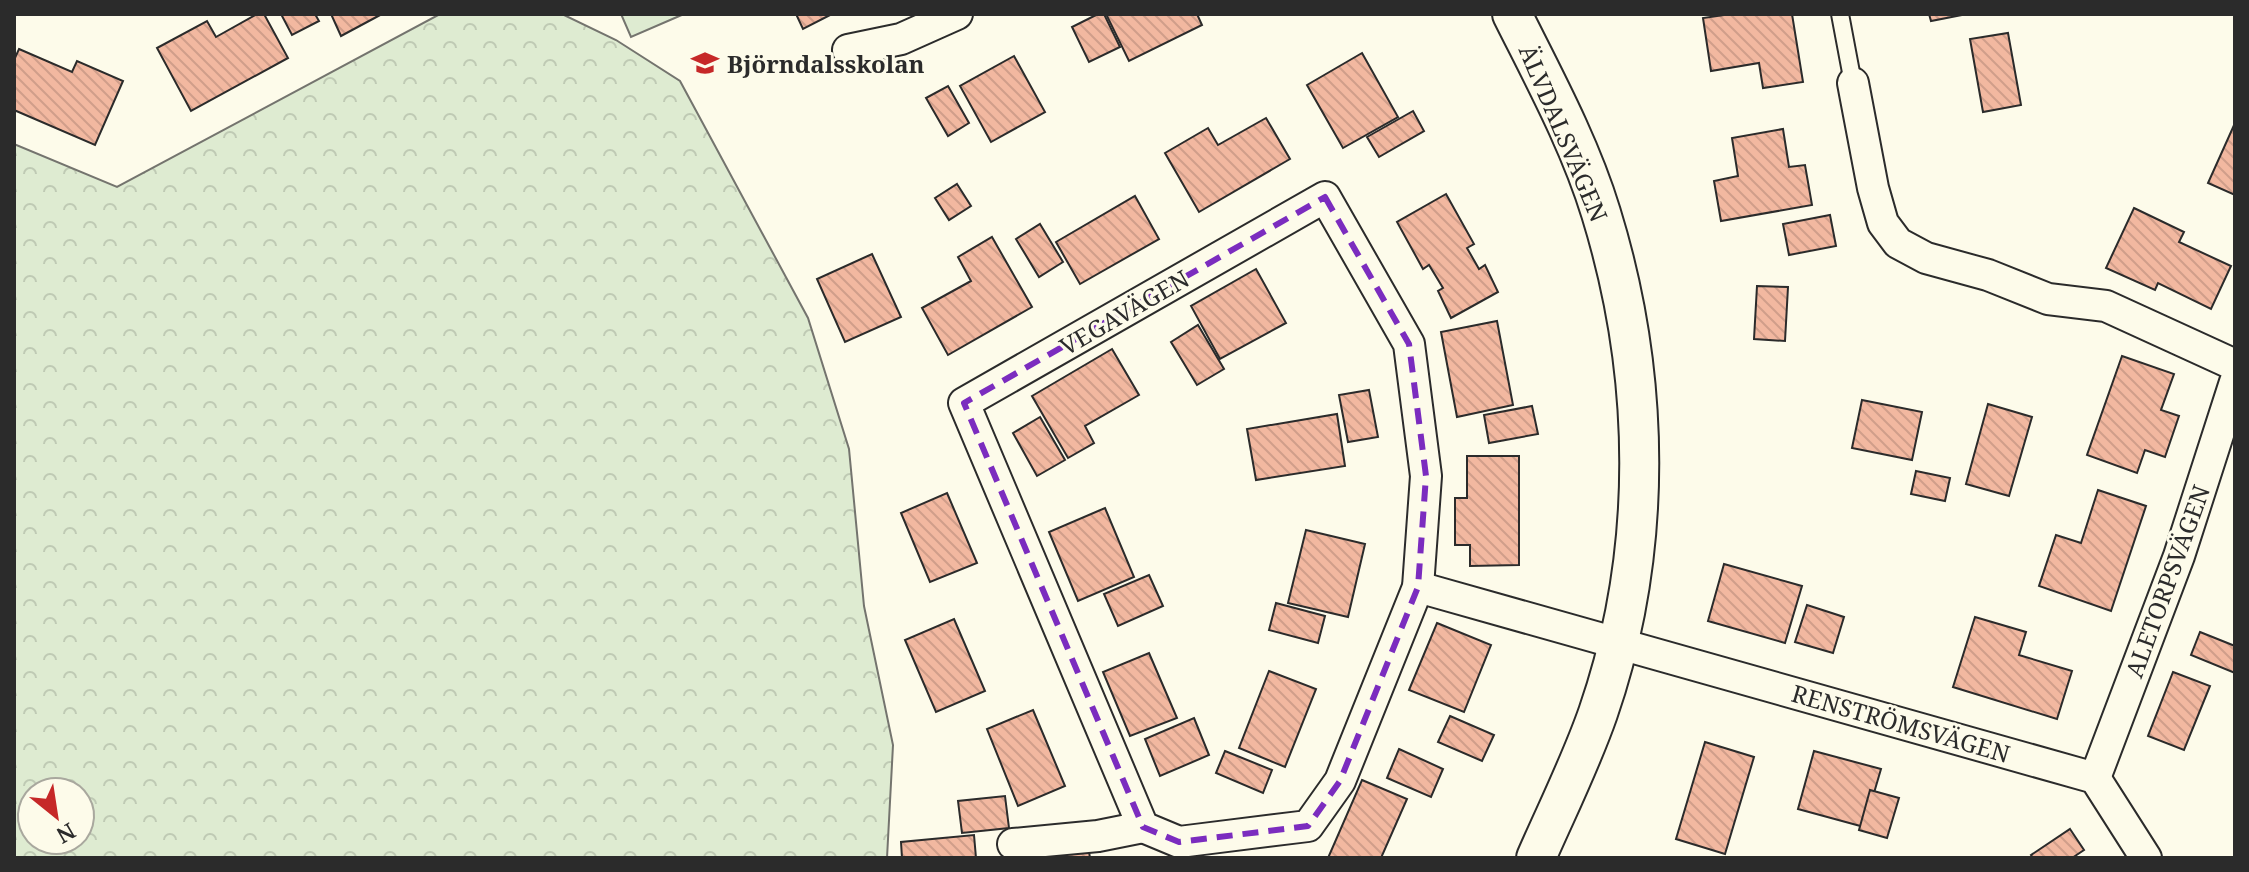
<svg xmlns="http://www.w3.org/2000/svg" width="2249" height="872" font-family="'Noto Serif',serif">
	<defs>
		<pattern id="forest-crowns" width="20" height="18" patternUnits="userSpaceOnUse" patternTransform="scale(2)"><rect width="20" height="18" fill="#deebd1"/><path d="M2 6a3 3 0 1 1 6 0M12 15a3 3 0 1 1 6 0" fill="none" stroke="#bfcab4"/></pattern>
		<pattern id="building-back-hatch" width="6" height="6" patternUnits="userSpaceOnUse" patternTransform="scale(2)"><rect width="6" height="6" fill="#f2b8a0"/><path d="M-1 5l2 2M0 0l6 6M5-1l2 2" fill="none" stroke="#d09e8a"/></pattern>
	</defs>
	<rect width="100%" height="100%" fill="#fdfbea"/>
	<polygon fill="#deebd1" stroke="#74746e" stroke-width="2" points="621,14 684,14 631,37"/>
	<path fill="url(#forest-crowns)" stroke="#74746e" stroke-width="2" fill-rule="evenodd" d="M440,14H562L616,40L680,81L808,318L849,449L864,606L893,745L887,858H14V144L117,187ZM32,792H80V840H32Z"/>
	<g fill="url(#building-back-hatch)" stroke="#2b2b2b" stroke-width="2">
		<polygon points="257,14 264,14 288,58 191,111 157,48 207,21 216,37"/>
		<polygon points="281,14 315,14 319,21 292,35"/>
		<polygon points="331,14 382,14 341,36"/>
		<polygon points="796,14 832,14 803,29"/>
		<polygon points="1098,14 1104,14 1120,47 1089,62 1072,27"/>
		<polygon points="1106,14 1197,14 1202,25 1129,61"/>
		<polygon points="1731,14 1792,14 1803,82 1763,88 1759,63 1711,71 1703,18"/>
		<polygon points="1929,14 1967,14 1931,21"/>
		<polygon points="2008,33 2021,105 1983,112 1970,39"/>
		<polygon points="19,49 72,72 77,61 123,81 95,145 14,110 14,60"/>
		<polygon points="1362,53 1398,117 1343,148 1307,85"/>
		<polygon points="1014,56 1045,112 991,142 960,86"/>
		<polygon points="948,86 969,123 948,136 926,98"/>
		<polygon points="1413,111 1424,131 1379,157 1367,137"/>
		<polygon points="1266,118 1290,159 1199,212 1165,153 1208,128 1218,145"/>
		<polygon points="2235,123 2235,195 2208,183"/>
		<polygon points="1783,129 1789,167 1805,165 1812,205 1721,221 1714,181 1738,176 1732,138"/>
		<polygon points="957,184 971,206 949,220 935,198"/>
		<polygon points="1446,194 1474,244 1467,248 1479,269 1485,265 1498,292 1451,318 1438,291 1443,288 1429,265 1423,269 1397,222"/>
		<polygon points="1135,196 1159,239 1080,284 1056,242"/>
		<polygon points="2134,208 2184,232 2179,242 2231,266 2211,309 2158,283 2155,290 2106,268"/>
		<polygon points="1830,215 1836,246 1789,255 1783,224"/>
		<polygon points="1040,224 1063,262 1039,277 1016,239"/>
		<polygon points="992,237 1032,307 948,355 922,308 971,281 958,257"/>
		<polygon points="872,254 901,317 845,342 817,279"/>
		<polygon points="1256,269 1286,323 1220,359 1191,306"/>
		<polygon points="1757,286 1788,287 1785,341 1754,339"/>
		<polygon points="1497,321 1513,405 1457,417 1441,332"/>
		<polygon points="1198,325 1224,369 1197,385 1171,342"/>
		<polygon points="1112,349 1139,395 1085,426 1094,443 1068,458 1032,396"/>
		<polygon points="2122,356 2174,374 2161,410 2179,416 2165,457 2145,450 2137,473 2087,455"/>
		<polygon points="1369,390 1378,437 1348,442 1339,395"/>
		<polygon points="1862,400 1922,412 1912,460 1852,448"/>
		<polygon points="1988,404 2032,417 2009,496 1966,484"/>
		<polygon points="1532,406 1538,434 1489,443 1484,415"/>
		<polygon points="1337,414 1345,466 1256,480 1247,429"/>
		<polygon points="1040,417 1065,460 1037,476 1013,433"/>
		<polygon points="1467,456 1519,456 1519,565 1470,566 1470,545 1455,545 1455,498 1467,498"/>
		<polygon points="1916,471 1950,478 1945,501 1911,494"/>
		<polygon points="2098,490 2146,506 2111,611 2039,586 2056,535 2081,543"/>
		<polygon points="947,493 977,563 930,582 901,513"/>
		<polygon points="1105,508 1134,577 1078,601 1049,532"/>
		<polygon points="1306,530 1365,544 1348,617 1288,603"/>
		<polygon points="1724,564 1802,586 1785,643 1708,621"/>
		<polygon points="1149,575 1163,606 1118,626 1104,594"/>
		<polygon points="1276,603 1325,616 1318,643 1269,630"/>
		<polygon points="1807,605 1844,617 1833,653 1795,642"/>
		<polygon points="1975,617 2026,632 2019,655 2072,671 2057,719 1953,687"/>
		<polygon points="954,619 985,691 936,712 905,640"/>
		<polygon points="1437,623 1491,645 1464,712 1409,690"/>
		<polygon points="2200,632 2235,646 2235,673 2191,655"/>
		<polygon points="1149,653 1177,718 1130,736 1103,672"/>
		<polygon points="1269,671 1316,689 1285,767 1239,748"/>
		<polygon points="2173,672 2210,686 2184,750 2148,736"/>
		<polygon points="1033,710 1065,786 1018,806 987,729"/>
		<polygon points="1450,716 1494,735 1482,761 1438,742"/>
		<polygon points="1194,718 1209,755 1160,776 1145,739"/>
		<polygon points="1705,742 1754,757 1725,854 1676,839"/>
		<polygon points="1399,749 1443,769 1431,797 1387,778"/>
		<polygon points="1225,751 1272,770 1263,793 1216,773"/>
		<polygon points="1814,751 1881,769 1864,827 1798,809"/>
		<polygon points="1362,780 1407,799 1381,858 1328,858"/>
		<polygon points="1870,790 1899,798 1887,838 1859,830"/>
		<polygon points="1005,796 1009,828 962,833 958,801"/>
		<polygon points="2070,829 2084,850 2072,858 2033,858 2031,855"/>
		<polygon points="974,835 976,858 902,858 901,842"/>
		<polygon points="1088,845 1090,858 1041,858 1040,850"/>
	</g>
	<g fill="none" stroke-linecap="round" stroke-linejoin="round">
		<g stroke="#2b2b2b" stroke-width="20">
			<polyline id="service" points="1840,14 1853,83"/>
		</g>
		<g stroke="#2b2b2b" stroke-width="34">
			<g id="minor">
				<polyline points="848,50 901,39 957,14"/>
				<polyline points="1853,83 1873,188 1883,223 1898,243 1926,258 1988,275 2048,299 2106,306 2235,365"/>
				<polygon points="1325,197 1409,344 1426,476 1418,587 1340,781 1308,826 1179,842 1143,827 964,403"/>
				<polyline points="1418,587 2095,778 2146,858"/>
				<polyline points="2095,778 2179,556 2235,382"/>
				<polyline points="1013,844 1098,836 1143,827"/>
			</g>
		</g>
		<g stroke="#2b2b2b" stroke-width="42">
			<path id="tertiary" d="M1512,14C1544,78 1580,144 1601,213C1651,375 1654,551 1598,713C1581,762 1557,810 1536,858"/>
		</g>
		<use href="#service" stroke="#fdfbea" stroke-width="16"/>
		<use href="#minor" stroke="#fdfbea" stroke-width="30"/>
		<use href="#tertiary" stroke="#fdfbea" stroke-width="38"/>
	</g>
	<path fill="none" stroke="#7b2cbf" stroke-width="6" stroke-dasharray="16 10" stroke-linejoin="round" d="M1325,197L1409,344L1426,476L1418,587L1340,781L1308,826L1179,842L1143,827L964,403Z"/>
	<defs>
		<g id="school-bare" transform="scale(2.16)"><path d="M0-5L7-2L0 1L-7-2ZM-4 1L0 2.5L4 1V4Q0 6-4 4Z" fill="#c62828" stroke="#fdfbea" stroke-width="2.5" paint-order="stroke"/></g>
	</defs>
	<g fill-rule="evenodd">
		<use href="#school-bare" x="705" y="63"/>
	</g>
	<g text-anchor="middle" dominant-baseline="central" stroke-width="6" stroke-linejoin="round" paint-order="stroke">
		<g font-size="24" font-weight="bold" fill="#2b2b2b" stroke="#fdfbea" text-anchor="start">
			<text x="727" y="63">Björndalsskolan</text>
		</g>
		<g font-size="24" fill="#2b2b2b" stroke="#fdfbea">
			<text transform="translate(1564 133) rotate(67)">ÄLVDALSVÄGEN</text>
			<text transform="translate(1124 312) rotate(-30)">VEGAVÄGEN</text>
			<text transform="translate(2167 581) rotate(-70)">ALETORPSVÄGEN</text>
			<text transform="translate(1901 723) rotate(16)">RENSTRÖMSVÄGEN</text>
		</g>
	</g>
	<rect width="2249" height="872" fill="none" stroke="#2b2b2b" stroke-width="32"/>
	<g transform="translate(56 816) rotate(150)"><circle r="38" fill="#fdfbea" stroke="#a9a89e" stroke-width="2"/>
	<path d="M0-6L14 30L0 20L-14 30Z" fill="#c62828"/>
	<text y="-12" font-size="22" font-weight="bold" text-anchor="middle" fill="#2b2b2b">N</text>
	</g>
</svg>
